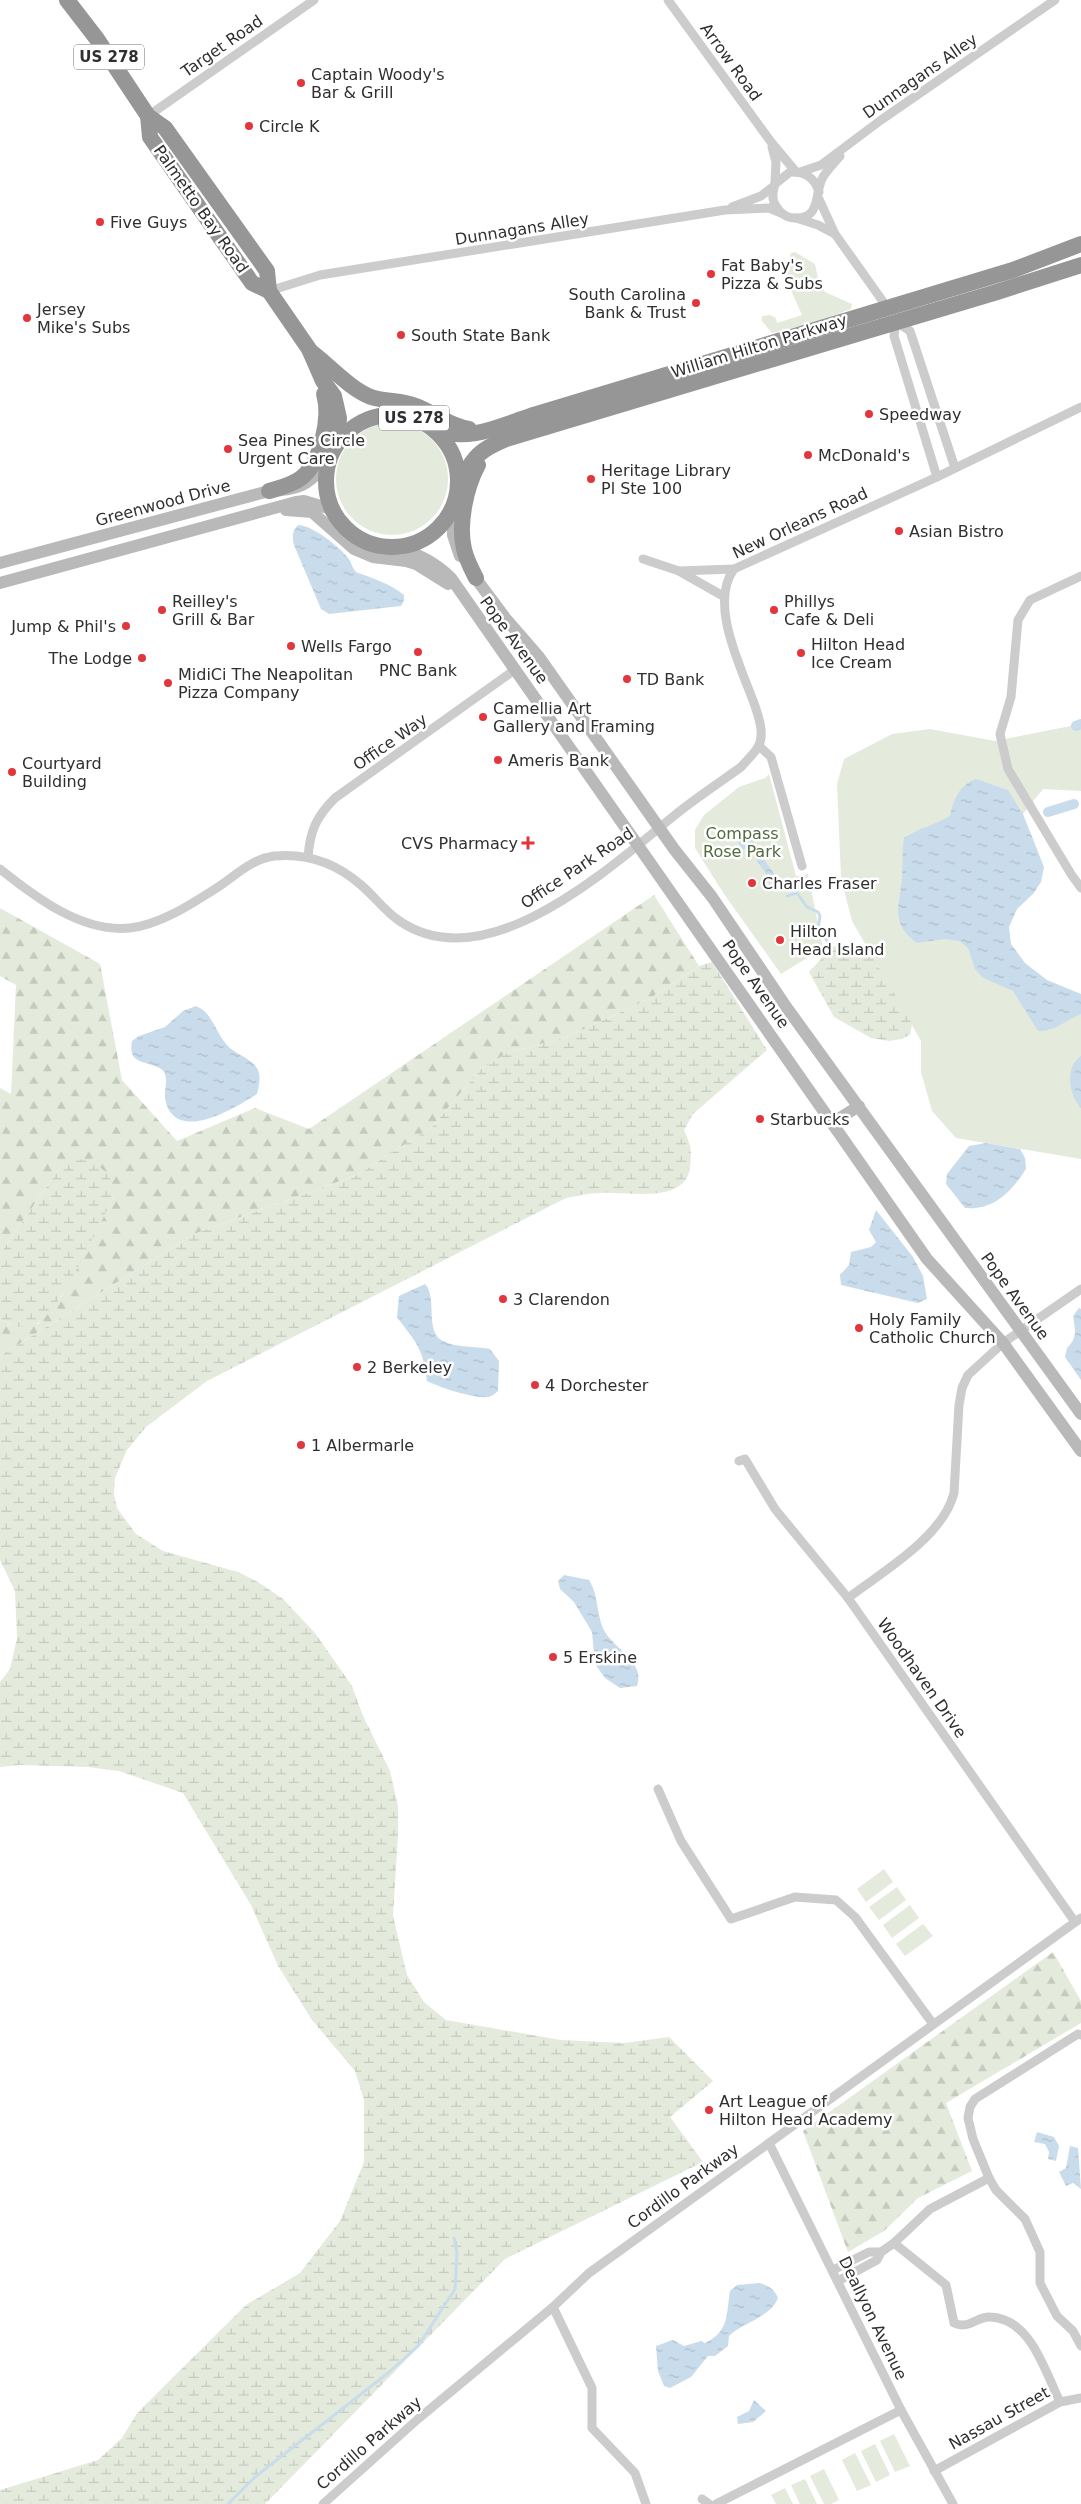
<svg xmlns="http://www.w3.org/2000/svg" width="1081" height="2504" font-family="'DejaVu Sans',sans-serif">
	<defs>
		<pattern id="forest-firs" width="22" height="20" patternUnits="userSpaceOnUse" patternTransform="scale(1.25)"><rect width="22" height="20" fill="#e4ebdd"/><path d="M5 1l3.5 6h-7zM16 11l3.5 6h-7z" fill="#c4cabe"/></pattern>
		<pattern id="wetland-marsh" width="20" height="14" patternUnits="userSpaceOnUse" patternTransform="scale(1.25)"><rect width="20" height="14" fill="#e4ebdd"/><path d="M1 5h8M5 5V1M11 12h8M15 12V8" fill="none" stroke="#c4cabe"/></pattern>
		<pattern id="water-ripples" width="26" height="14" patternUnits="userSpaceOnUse" patternTransform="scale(1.25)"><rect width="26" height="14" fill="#c9dceb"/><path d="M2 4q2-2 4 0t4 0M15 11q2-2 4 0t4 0" fill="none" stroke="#adbdca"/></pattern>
	</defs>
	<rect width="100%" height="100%" fill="#fff"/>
	<g fill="#e4ebdd">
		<polygon points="795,252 815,264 818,278 825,292 852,304 851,309 817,322 772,333 762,321 762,316 770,315 776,318 777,323 802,315 787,281 777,267 777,262 788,263 791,253"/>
		<circle cx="392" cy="479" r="56"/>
		<polygon points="1081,724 1081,791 1043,789 1023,814 989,955 1081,1008 1081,1159 956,1138 932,1111 921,1072 921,1041 852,921 841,878 837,784 844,759 892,734 930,729 995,741"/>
		<polygon points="769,774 796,876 808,874 823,948 781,974 724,894 695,848 695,830 704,815 739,787 765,778"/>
		<polygon points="884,1869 893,1882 866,1902 857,1889"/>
		<polygon points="897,1887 906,1900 879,1920 869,1907"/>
		<polygon points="910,1905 919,1918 892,1938 883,1925"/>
		<polygon points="923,1924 933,1936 905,1956 896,1944"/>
		<polygon points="894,2434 910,2466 895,2472 880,2441"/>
		<polygon points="875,2444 890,2475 876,2482 861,2451"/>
		<polygon points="855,2453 871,2485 857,2491 842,2460"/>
		<polygon points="824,2469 839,2500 831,2504 824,2504 810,2476"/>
		<polygon points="805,2479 817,2504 800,2504 791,2485"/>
		<polygon points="785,2488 793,2504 776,2504 771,2495"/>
	</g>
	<g fill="url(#forest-firs)">
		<polygon points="654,895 699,966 649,999 567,1037 507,1053 480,1070 432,1127 357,1175 194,1234 0,1356 0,1318 9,1324 38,1324 61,1297 114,1196 64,1162 0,1254 0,1088 11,1094 16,985 0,976 0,908 100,964 122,1080 177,1141 255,1108 309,1129"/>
		<polygon points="1053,1952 1081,2001 1081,2023 946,2103 972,2171 918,2198 884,2231 848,2252 803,2131"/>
	</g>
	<g fill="url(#wetland-marsh)">
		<polygon points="849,944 871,954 912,1024 910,1035 901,1039 889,1041 871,1038 834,1017 809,972 832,947"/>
		<path d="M712,962L767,1050L693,1114L684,1130C691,1146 692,1149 690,1167C686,1205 627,1191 600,1193C589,1193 577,1196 566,1198L207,1381L146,1427L127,1450L115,1478L114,1494L117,1508L136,1534L163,1551L238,1572L258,1582L283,1599L315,1633L352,1686L363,1716L390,1771L398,1806V1835L393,1916L407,1975L424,2002L446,2020L561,2040L624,2043L669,2037L713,2081L670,2117L703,2162L505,2259L265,2504H0V2490L98,2460L122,2438L137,2413L246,2305L300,2273L340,2221L364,2162V2100L355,2071L312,2020L278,1966L251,1905L183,1793L119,1771L88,1767L20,1765L0,1767V1682L10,1669L17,1638L15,1591L0,1560V1356L194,1234L357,1175L432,1127L480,1070L507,1053L567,1037L649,999L699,966Z"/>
		<path d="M71,1158C95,1160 114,1171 114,1196C101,1221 59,1315 36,1324C23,1330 11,1326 0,1318V1254L64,1162Z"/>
	</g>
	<g fill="url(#water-ripples)">
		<path d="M298,525C312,525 340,547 348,558C352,563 352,568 356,572C374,579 389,583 404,595V601L401,606L329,614L321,609L294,545C292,537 292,531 298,525Z"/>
		<path d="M976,779L1008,790L1023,814L1044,867L1041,882L1033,894L1017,909L1009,927L1011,944L1025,963L1047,980L1081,994V1014C1066,1020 1054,1032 1038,1031L1013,991L983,978L975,969L968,948L960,941L945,939L917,943C889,923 900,905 902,877C903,863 902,851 904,838C919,828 935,825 950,816C954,799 959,785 976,779Z"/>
		<polygon points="743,834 746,838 751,835 754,845 742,850 736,838"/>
		<polygon points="760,854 779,881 774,885 755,858"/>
		<path d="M196,1006C213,1013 215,1032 227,1045C236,1055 252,1058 258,1070C261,1078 259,1086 257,1094C235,1108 173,1146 165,1098C164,1089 170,1075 161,1069C148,1060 127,1066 132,1041L139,1036L165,1027L183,1011Z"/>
		<path d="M1081,1056V1108C1069,1096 1064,1067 1081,1056Z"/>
		<path d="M986,1143L1020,1149L1025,1158L1026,1169C1011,1192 994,1210 965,1208L946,1184L947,1174L969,1146Z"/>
		<polygon points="876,1210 913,1257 923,1276 927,1299 918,1303 841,1285 840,1275 849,1265 851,1252 871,1247 876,1242 869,1230"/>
		<path d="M425,1284C438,1298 424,1332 443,1341C456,1348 475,1346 490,1349L499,1361L498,1391C496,1393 491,1397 488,1397C475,1399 438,1387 427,1381C423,1347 416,1343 397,1317L399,1296Z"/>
		<path d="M1079,1308L1081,1309V1380L1065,1357L1067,1348C1078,1338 1075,1329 1073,1316Z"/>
		<path d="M564,1575L589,1580C599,1595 596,1616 605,1632C615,1649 646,1663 637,1686L620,1688L605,1678L595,1664L592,1632L574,1602L560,1589L558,1581Z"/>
		<polygon points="1037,2132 1054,2137 1059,2146 1056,2161 1048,2159 1049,2152 1045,2144 1034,2142"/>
		<polygon points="1070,2146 1078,2148 1081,2189 1073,2183 1066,2186 1059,2172 1066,2168"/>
		<path d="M760,2283C769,2286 774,2289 778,2298C770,2318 743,2322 729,2336L728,2346L715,2356H708L691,2377L670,2388L664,2386L658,2371L656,2346L673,2340L684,2346L701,2341L705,2343C730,2331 726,2314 730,2291L737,2285Z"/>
		<polygon points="754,2400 766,2411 753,2422 738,2424 737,2417 749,2411"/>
	</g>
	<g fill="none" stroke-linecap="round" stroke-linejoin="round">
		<g stroke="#c9dceb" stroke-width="3">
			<polyline points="787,896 797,893 807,907 818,912 820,916 818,929 832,947"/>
			<polyline points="228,2504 255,2477 388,2373 418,2346 455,2289 457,2253 454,2238"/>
		</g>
		<g stroke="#c9dceb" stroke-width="10">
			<polyline points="1076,726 1081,724"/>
			<polyline points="1048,812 1074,804"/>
		</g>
		<g stroke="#ccc" stroke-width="9">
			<polyline points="668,0 771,142 796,172"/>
			<polyline points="148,116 314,0"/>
			<polyline points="772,147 776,162 775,183"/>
			<polyline points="800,172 821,165 881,120 1055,0"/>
			<path d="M819,192C815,178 805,171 790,172L775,184C773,191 771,199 776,206C780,213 787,218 795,218C822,219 814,192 823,177C828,169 834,163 840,156"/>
			<polyline points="819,199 835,234 889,310"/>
			<polyline points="732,207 761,196 774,186"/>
			<polyline points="796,218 818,225 833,233"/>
			<polyline points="269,291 320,275 725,210 769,208 781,213"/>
			<polyline points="895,321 910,331 955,468"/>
			<polyline points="896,322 894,336 937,477"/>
			<polyline points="643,559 679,571 723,596"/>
			<polyline points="679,571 734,569"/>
			<polyline points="1081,576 1030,600 1018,620 1011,697 1000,734 1008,769 1071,874 1081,888"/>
			<polyline points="759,746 771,757 802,866"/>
			<path d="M308,857C310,831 316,817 335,798L516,669"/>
			<path d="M0,869C35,897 82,933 130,928C159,925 190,905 215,889C234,877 251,859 274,856C307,853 336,863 361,885C374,896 384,910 398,920C486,982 609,868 675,815C696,798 719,783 741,767C746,761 754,754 758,747C765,735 759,718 755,706C742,669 708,604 734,569L937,477L1081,407"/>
			<polyline points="739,1461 745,1459 775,1509 848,1598 1075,1922"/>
			<path d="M848,1598C882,1572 943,1537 954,1493L959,1405L962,1388L968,1375L1003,1343L1081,1289"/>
			<polyline points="658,1789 681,1841 731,1919 795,1897 836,1900 855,1917 933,2024"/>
			<polyline points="1081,2035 1078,2034 975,2099 970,2107 968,2118 973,2139 989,2178 996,2190 1025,2219 1040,2252 1040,2283 1057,2316 1073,2331 1081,2346"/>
			<polyline points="769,2143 901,2410 953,2504"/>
			<polyline points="894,2243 930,2209 989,2178"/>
			<path d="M881,2252L894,2243L946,2285L954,2323C969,2330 977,2316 990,2317C1031,2318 1045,2372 1060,2402"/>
			<polyline points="833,2270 869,2252 881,2252 877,2260 838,2281"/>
			<polyline points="553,2307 592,2388 592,2428 635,2473 646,2504"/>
			<polyline points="934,2471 1060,2402 1081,2398"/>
			<polyline points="702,2499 709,2504"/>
			<polyline points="323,2504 418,2419 553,2307 589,2273 1081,1918"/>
			<polyline points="716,2504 901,2410"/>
		</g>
		<g stroke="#b9b9b9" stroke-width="12">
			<polyline points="452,508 453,535 460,556"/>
			<polyline points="286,510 312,512 354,549 373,557 406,561 416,564 448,584"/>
			<path d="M398,547C419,555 435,562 451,578L927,1259L1003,1343L1081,1451"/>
			<path d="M0,563L269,491C299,490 306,486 327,464"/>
			<polyline points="471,572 506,619 539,657 674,849 712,897 787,1008 1081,1414"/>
			<polyline points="0,583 296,502 304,501 331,509"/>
			<polyline points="832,1123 859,1106"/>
		</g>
		<g stroke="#969696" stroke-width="16">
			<polyline points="67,0 97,39 148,116 165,128 267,271 269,291 309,349 323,381 334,396 339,418 337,443"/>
			<polyline points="148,116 150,137 252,283 269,291"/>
			<path d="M310,351C329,365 350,389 371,397C386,402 402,400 416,406C434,413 449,426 469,429"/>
			<circle cx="392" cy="481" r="66"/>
			<path d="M436,430C471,443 503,424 537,414L1013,270L1081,244"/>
			<path d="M458,483C475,457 477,451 506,439L997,292L1081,265"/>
			<path d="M269,491C279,488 292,485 301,478C321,463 331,417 324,394"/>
			<path d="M476,578C471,568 466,559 464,549C458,524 466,487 478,465"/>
		</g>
	</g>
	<g fill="#e0363c" stroke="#fff" stroke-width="2">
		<circle cx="301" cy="83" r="5"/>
		<circle cx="249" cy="126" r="5"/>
		<circle cx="100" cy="222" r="5"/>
		<circle cx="711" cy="274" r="5"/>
		<circle cx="696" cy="303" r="5"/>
		<circle cx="27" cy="318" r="5"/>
		<circle cx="401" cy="335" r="5"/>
		<circle cx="869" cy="414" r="5"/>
		<circle cx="228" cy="449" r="5"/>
		<circle cx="808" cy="455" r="5"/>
		<circle cx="591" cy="479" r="5"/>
		<circle cx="899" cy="531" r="5"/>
		<circle cx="162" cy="610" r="5"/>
		<circle cx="774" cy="610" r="5"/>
		<circle cx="126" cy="626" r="5"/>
		<circle cx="291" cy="646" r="5"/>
		<circle cx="418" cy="652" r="5"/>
		<circle cx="801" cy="653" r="5"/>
		<circle cx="142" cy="658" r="5"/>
		<circle cx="627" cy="679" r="5"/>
		<circle cx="168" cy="683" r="5"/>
		<circle cx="483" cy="717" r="5"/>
		<circle cx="498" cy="760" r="5"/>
		<circle cx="12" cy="772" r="5"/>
		<path d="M525.5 835.5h5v5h5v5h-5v5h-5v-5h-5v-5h5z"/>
		<circle cx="752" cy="883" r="5"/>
		<circle cx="780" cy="940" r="5"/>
		<circle cx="760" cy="1119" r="5"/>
		<circle cx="503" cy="1299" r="5"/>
		<circle cx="859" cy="1328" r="5"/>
		<circle cx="357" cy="1367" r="5"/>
		<circle cx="535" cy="1385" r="5"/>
		<circle cx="301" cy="1445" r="5"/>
		<circle cx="553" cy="1657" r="5"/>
		<circle cx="709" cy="2110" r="5"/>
	</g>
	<g text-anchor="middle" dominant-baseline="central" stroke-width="5" stroke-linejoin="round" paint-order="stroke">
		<g fill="#fff" stroke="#6d6d6d" stroke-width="1">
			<rect x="74" y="44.5" width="70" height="25" rx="4"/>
			<rect x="379" y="405.5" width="70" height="25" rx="4"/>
		</g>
		<g font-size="15" font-weight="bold" fill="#2f2f2f">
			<text x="109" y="57">US 278</text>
			<text x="414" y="418">US 278</text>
		</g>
		<g font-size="16" fill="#2f2f2f" stroke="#fff">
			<text transform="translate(222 46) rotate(-35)">Target Road</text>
			<text transform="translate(731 62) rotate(54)">Arrow Road</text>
			<text transform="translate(920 76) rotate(-35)">Dunnagans Alley</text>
			<text transform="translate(201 209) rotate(55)">Palmetto Bay Road</text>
			<text transform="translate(522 229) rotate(-9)">Dunnagans Alley</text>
			<text transform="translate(759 346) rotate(-17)">William Hilton Parkway</text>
			<text transform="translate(163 503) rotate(-15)">Greenwood Drive</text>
			<text transform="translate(800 523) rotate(-25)">New Orleans Road</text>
			<text transform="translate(514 640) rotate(54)">Pope Avenue</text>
			<text transform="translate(390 742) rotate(-35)">Office Way</text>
			<text transform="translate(577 868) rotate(-34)">Office Park Road</text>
			<text transform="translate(756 984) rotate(55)">Pope Avenue</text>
			<text transform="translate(1015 1296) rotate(54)">Pope Avenue</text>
			<text transform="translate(922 1678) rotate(55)">Woodhaven Drive</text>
			<text transform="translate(683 2186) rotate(-36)">Cordillo Parkway</text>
			<text transform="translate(873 2318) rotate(64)">Deallyon Avenue</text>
			<text transform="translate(999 2418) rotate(-29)">Nassau Street</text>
			<text transform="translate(369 2443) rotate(-41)">Cordillo Parkway</text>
		</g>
		<g font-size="16" fill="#2f2f2f" stroke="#fff" text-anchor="start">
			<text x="311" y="74">Captain Woody's<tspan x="311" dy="18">Bar &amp; Grill</tspan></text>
			<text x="259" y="126">Circle K</text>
			<text x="110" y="222">Five Guys</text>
			<text x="721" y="265">Fat Baby's<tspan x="721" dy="18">Pizza &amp; Subs</tspan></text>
			<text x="686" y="294" text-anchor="end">South Carolina<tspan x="686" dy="18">Bank &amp; Trust</tspan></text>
			<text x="37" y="309">Jersey<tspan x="37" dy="18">Mike's Subs</tspan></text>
			<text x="411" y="335">South State Bank</text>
			<text x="879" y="414">Speedway</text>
			<text x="238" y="440">Sea Pines Circle<tspan x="238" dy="18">Urgent Care</tspan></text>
			<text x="818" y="455">McDonald's</text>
			<text x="601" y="470">Heritage Library<tspan x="601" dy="18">Pl Ste 100</tspan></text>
			<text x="909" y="531">Asian Bistro</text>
			<text x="172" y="601">Reilley's<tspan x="172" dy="18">Grill &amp; Bar</tspan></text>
			<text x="784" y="601">Phillys<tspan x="784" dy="18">Cafe &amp; Deli</tspan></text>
			<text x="116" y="626" text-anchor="end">Jump &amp; Phil's</text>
			<text x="811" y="644">Hilton Head<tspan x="811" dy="18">Ice Cream</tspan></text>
			<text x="301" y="646">Wells Fargo</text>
			<text x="132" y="658" text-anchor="end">The Lodge</text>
			<text x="418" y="670" text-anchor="middle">PNC Bank</text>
			<text x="178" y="674">MidiCi The Neapolitan<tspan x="178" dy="18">Pizza Company</tspan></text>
			<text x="637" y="679">TD Bank</text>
			<text x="493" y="708">Camellia Art<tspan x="493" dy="18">Gallery and Framing</tspan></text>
			<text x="508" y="760">Ameris Bank</text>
			<text x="22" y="763">Courtyard<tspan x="22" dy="18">Building</tspan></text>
			<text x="518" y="843" text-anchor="end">CVS Pharmacy</text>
			<text x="762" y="883">Charles Fraser</text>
			<text x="790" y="931">Hilton<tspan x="790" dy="18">Head Island</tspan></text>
			<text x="770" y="1119">Starbucks</text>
			<text x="513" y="1299">3 Clarendon</text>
			<text x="869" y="1319">Holy Family<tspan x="869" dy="18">Catholic Church</tspan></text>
			<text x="367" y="1367">2 Berkeley</text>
			<text x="545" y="1385">4 Dorchester</text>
			<text x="311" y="1445">1 Albermarle</text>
			<text x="563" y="1657">5 Erskine</text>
			<text x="719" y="2101">Art League of<tspan x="719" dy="18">Hilton Head Academy</tspan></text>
		</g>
		<g font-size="16" fill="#50693d" stroke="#fff">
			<text x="742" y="833">Compass<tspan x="742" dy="18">Rose Park</tspan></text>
		</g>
	</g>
</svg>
